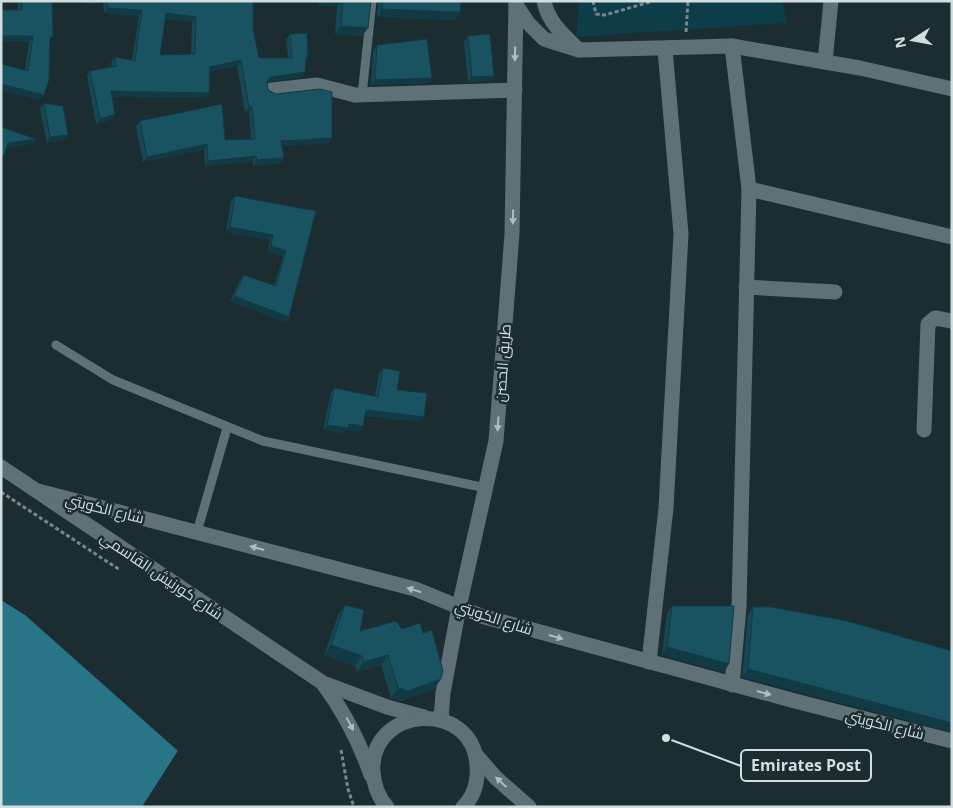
<svg xmlns="http://www.w3.org/2000/svg" width="953" height="808" font-family="'Open Sans',Cairo,sans-serif">
	<rect width="100%" height="100%" fill="#1c2d32"/>
	<polygon fill="#0d3d49" points="579,1 782,1 787,23 576,37"/>
	<polygon fill="#297588" points="1,600 25,615 178,751 142,807 1,807"/>
	<polygon fill="#1c2d32" points="179,749 180,752 145,807 142,807"/>
	<g fill="none" stroke-linecap="round" stroke-linejoin="round">
		<g stroke="#79868a" stroke-width="3" stroke-dasharray="4 2.5" stroke-linecap="butt">
			<polyline points="593,1 596,14 605,15 653,1"/>
			<polyline points="686,32 688,1"/>
			<polyline points="1,492 120,570"/>
			<polyline points="341,750 348,789 354,807"/>
		</g>
		<g stroke="#5e7176" stroke-width="9">
			<polyline points="362,95 372,1"/>
			<polyline points="56,345 113,380 263,441 486,488"/>
			<polyline points="197,532 227,428"/>
		</g>
		<g stroke="#5e7176" stroke-width="15">
			<polyline points="516,5 528,23 544,39 579,50 732,46 860,68 952,89"/>
			<polyline points="732,46 749,189 952,237"/>
			<polyline points="825,62 831,1"/>
			<polyline points="272,90 317,85 355,95 515,90"/>
			<polyline points="746,287 835,292"/>
			<polyline points="924,430 928,324 935,318 952,321"/>
			<polyline points="649,662 666,508 681,234 665,49"/>
			<polyline points="732,685 739,607 749,189"/>
		</g>
		<g stroke="#5e7176" stroke-width="15">
			<path d="M544,1C548,22 564,36 579,50"/>
			<polyline points="1,467 323,683 387,707 424,717"/>
			<polyline points="38,491 415,589 481,616 795,701 952,741"/>
			<path d="M324,685C345,713 359,741 371,775"/>
			<polyline points="441,720 443,693 459,607 496,441 512,234 516,1"/>
			<polyline points="476,755 496,778 529,807"/>
			<path d="M387,807C378,797 374,785 373,772C369,706 472,698 477,765C478,780 475,796 463,807"/>
		</g>
	</g>
	<g fill="#164753" fill-rule="evenodd">
		<polygon points="18,1 52,1 50,41 40,100 1,90 1,64 25,70 29,42 1,42 1,11 2,10 18,10"/>
		<path d="M83,1H253V29L259,58H288L286,39L290,34L308,57L306,60L305,72L302,77L267,82L268,90L332,138L328,143L282,146L281,163L253,166V161L205,166L204,150L143,162L136,127L140,121L225,140H251L249,112H245L237,66L210,71L209,93L205,98L112,97L115,114L112,119L96,124L87,76L90,71L112,67L111,63L115,57L132,60L139,16L104,13L103,3L84,4ZM165,19L192,22L191,54L160,55Z"/>
		<polygon points="319,1 371,1 362,36 335,34 337,6 319,5"/>
		<polygon points="378,1 461,1 455,20 377,17"/>
		<polygon points="468,36 494,76 490,81 468,82 464,42"/>
		<polygon points="377,45 428,83 371,85 373,51"/>
		<polygon points="44,103 64,140 47,143 40,109"/>
		<polygon points="235,196 316,211 286,322 230,301 240,280 244,275 274,286 283,257 268,251 270,240 226,232 231,201"/>
		<polygon points="383,368 420,422 365,416 359,432 347,429 344,433 323,430 331,393 334,388 375,396 379,374"/>
		<polygon points="345,605 360,631 434,689 401,701 391,698 381,665 357,672 355,666 324,655 338,615"/>
		<polygon points="672,606 724,672 662,655 667,614"/>
		<polygon points="753,607 952,651 952,732 742,677 748,615"/>
	</g>
	<g fill="#123a44">
		<polygon points="85,1 105,1 103,3 84,4"/>
		<polygon points="321,1 341,1 337,6 319,5"/>
		<polygon points="108,8 142,10 139,16 104,13"/>
		<polygon points="382,9 460,12 455,20 377,17"/>
		<polygon points="166,13 196,17 192,22 162,18"/>
		<polygon points="341,26 368,28 362,36 335,34"/>
		<polygon points="1,36 33,36 29,42 1,42"/>
		<polygon points="241,60 237,66 206,72 210,67"/>
		<polygon points="305,72 302,77 267,82 271,77"/>
		<polygon points="494,76 490,81 468,82 472,77"/>
		<polygon points="432,78 428,83 371,85 375,80"/>
		<polygon points="1,84 44,95 40,100 1,90"/>
		<polygon points="111,91 209,93 205,98 108,97"/>
		<polygon points="249,107 252,107 249,112 245,112"/>
		<polygon points="115,114 112,119 96,124 100,119"/>
		<polygon points="68,135 64,140 47,143 50,137"/>
		<polygon points="332,138 328,143 277,147 281,141"/>
		<polygon points="36,139 32,144 4,148 8,143"/>
		<polygon points="207,144 204,150 143,162 147,157"/>
		<polygon points="256,156 253,161 205,166 208,161"/>
		<polygon points="284,158 281,163 253,166 257,160"/>
		<polygon points="230,227 273,235 270,240 226,232"/>
		<polygon points="271,246 286,251 283,257 268,251"/>
		<polygon points="234,296 289,317 286,322 230,301"/>
		<polygon points="366,410 424,417 420,422 362,415"/>
		<polygon points="349,424 363,426 359,432 347,429 344,433 323,430 327,425"/>
		<polygon points="331,645 362,656 355,666 324,655"/>
		<polygon points="667,647 729,664 724,672 662,655"/>
		<polygon points="388,655 381,665 357,672 364,662"/>
		<polygon points="748,669 952,723 952,732 742,677"/>
		<polygon points="441,679 434,689 401,701 391,698 398,688"/>
	</g>
	<g fill="#195361" stroke="#123a44" fill-rule="evenodd">
		<polygon points="22,1 52,1 53,37 50,37 49,80 44,95 1,84 1,64 28,71 33,36 1,36 2,10 22,10"/>
		<path d="M107,1H253V29L259,58H292L290,34L307,33L308,57H306L305,72L271,77L267,81L268,90L276,94L320,89L332,92V138L281,141L284,158L257,160L256,156L208,161L207,144L147,157L140,121L222,104L225,140L255,139L252,107H249L241,60L210,67L209,93L111,91L115,114L100,119L90,71L116,66L115,57L135,61L142,10L108,8ZM166,13L196,17L195,54L160,55Z"/>
		<polygon points="343,1 371,1 368,28 341,26"/>
		<polygon points="383,1 461,1 460,12 382,9"/>
		<polygon points="490,34 494,76 472,77 468,36"/>
		<polygon points="427,39 432,78 375,80 377,45"/>
		<polygon points="44,103 63,106 68,135 50,137"/>
		<polygon points="1,127 36,139 8,143 4,156 1,155"/>
		<polygon points="235,196 316,211 289,317 234,296 244,275 276,286 286,251 271,246 273,235 230,227"/>
		<polygon points="383,368 400,371 397,390 427,393 424,417 366,410 363,426 349,424 348,428 327,425 334,388 378,397"/>
		<polygon points="345,605 364,610 360,631 396,621 402,629 420,623 423,633 432,630 443,671 441,679 408,691 398,688 388,655 364,662 362,656 331,645"/>
		<polygon points="672,606 734,606 729,664 667,647"/>
		<polygon points="753,607 771,607 847,621 952,651 952,723 748,669"/>
	</g>
	<defs><path id="oneway-solid" d="M-6-.8H1V-3.2L6.5 0L1 3.2V.8H-6Z" transform="scale(1.25)"/></defs>
	<g fill="#afbdc0">
		<use href="#oneway-solid" transform="translate(515 54) rotate(91)"/>
		<use href="#oneway-solid" transform="translate(513 217) rotate(91)"/>
		<use href="#oneway-solid" transform="translate(498 424) rotate(94)"/>
		<use href="#oneway-solid" transform="translate(257 548) rotate(-165)"/>
		<use href="#oneway-solid" transform="translate(414 590) rotate(-163)"/>
		<use href="#oneway-solid" transform="translate(556 637) rotate(16)"/>
		<use href="#oneway-solid" transform="translate(764 693) rotate(15)"/>
		<use href="#oneway-solid" transform="translate(350 724) rotate(62)"/>
		<use href="#oneway-solid" transform="translate(501 782) rotate(-137)"/>
	</g>
	<g text-anchor="middle" dominant-baseline="central" stroke-width="5" stroke-linejoin="round" paint-order="stroke">
		<g font-size="15" fill="#d2dde0" stroke="#1c2d32">
			<text transform="translate(502 363) rotate(-86)">طريق الحصن</text>
			<text transform="translate(105 508) rotate(14)">شارع الكويتي</text>
			<text transform="translate(162 575) rotate(34)">شارع كورنيش القاسمي</text>
			<text transform="translate(494 617) rotate(18)">شارع الكويتي</text>
			<text transform="translate(885 724) rotate(14)">شارع الكويتي</text>
		</g>
	</g>
	<path fill="none" stroke="#d2dde0" stroke-width="2" d="M666 738L741 766"/>
	<circle fill="#d2dde0" stroke="#1c2d32" stroke-width="2" cx="666" cy="738" r="5"/>
	<rect fill="#1c2d32" stroke="#d2dde0" stroke-width="2" x="741" y="750" width="130" height="31" rx="5"/>
	<g font-size="16" text-anchor="middle" font-weight="bold" fill="#d2dde0">
		<text x="806" y="771">Emirates Post</text>
	</g>
	<rect width="953" height="808" fill="none" stroke="#d2dde0" stroke-width="5"/>
	<g transform="translate(913 40) rotate(259)" stroke="#1c2d32" stroke-width="4" paint-order="stroke">
	<path d="M0-4L9 19L0 12L-9 19Z" fill="#d2dde0"/>
	<text y="-8" font-size="14" font-weight="bold" text-anchor="middle" fill="#d2dde0">N</text>
	</g>
</svg>
